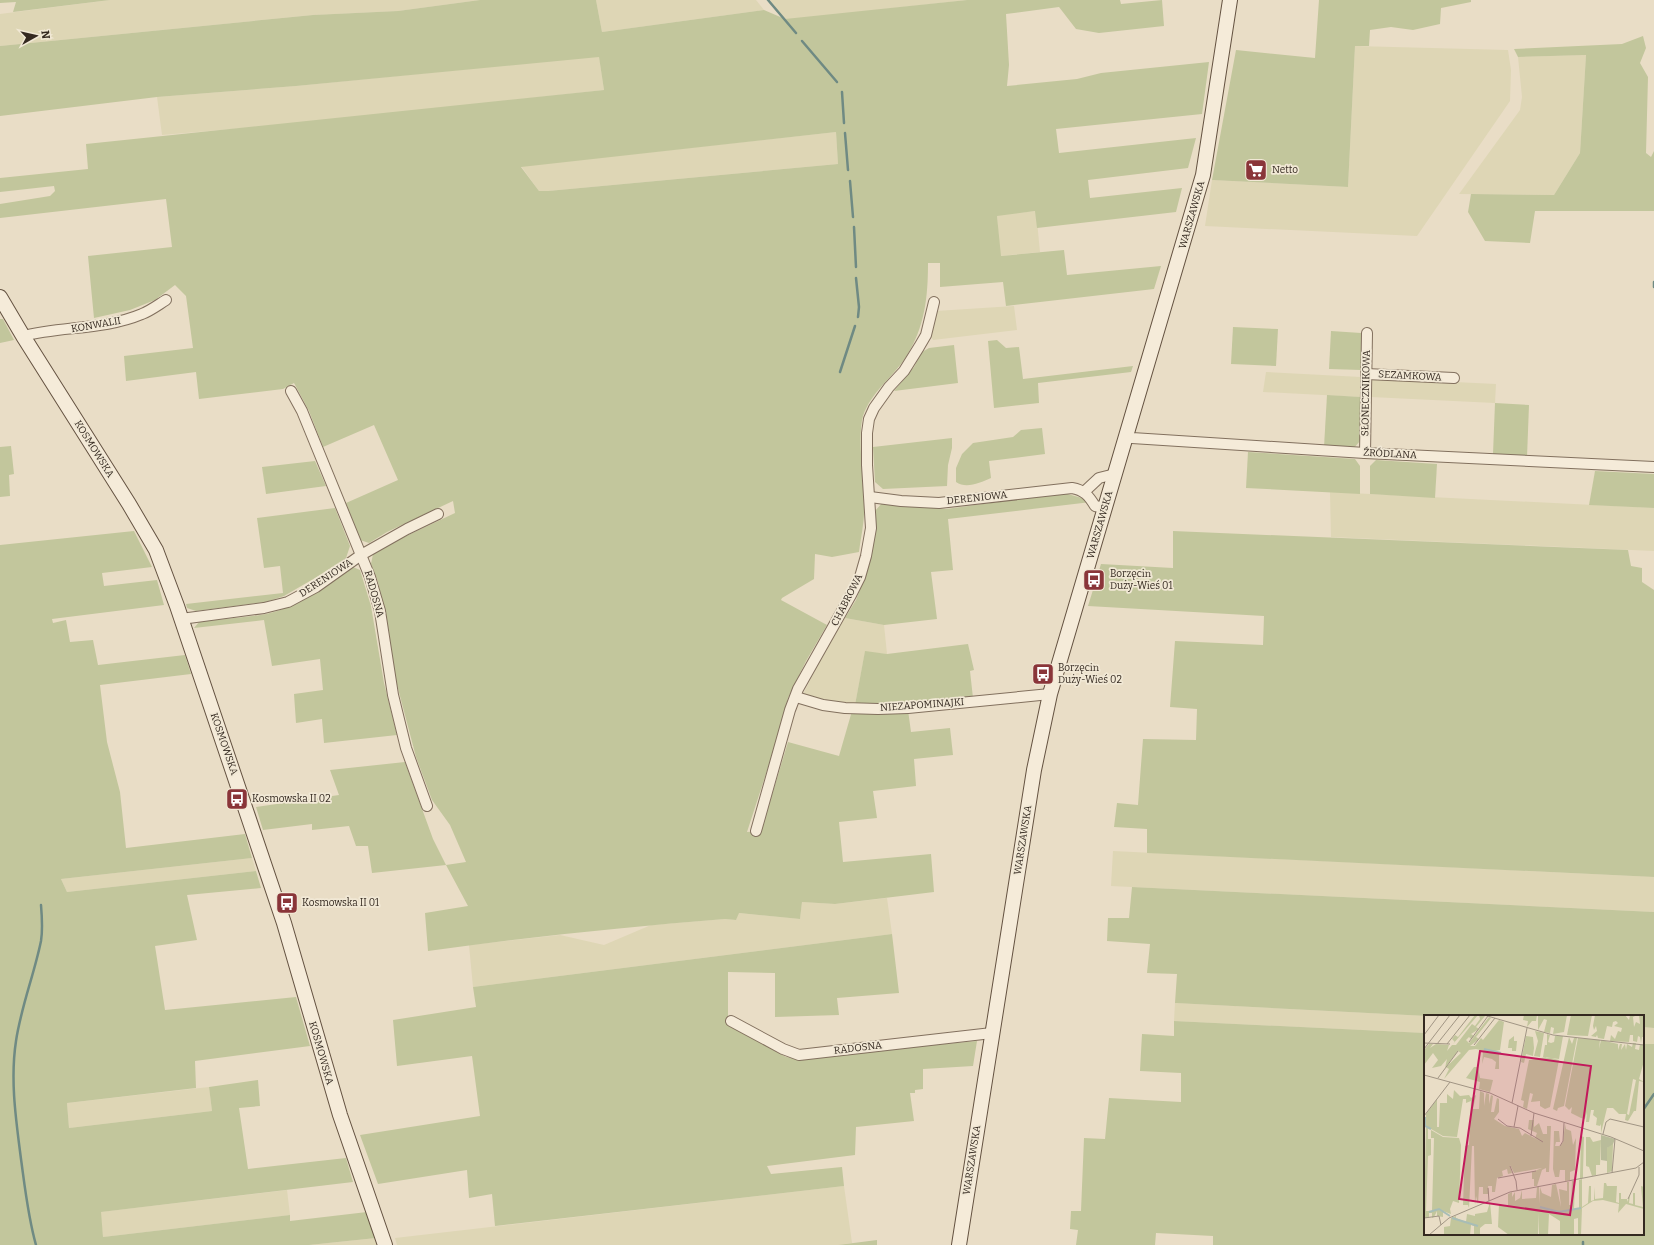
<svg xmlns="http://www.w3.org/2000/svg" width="1654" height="1245" font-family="Bitter,serif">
	<rect width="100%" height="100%" fill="#e9ddc6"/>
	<g fill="#ded6b5">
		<polygon points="110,0 480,0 398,11 313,15 0,46 0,14"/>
		<polygon points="596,0 756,0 764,10 602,32"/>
		<polygon points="770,0 967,0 785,20"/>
		<polygon points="1355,46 1508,50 1511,70 1510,101 1417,236 1205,226 1212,180 1348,187"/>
		<polygon points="1586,55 1580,153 1554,195 1459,194 1520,110 1522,97 1518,57"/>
		<polygon points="599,56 604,90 302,123 162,135 157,97 296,86"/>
		<polygon points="836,132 838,164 548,191 539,191 521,166"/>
		<polygon points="1036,211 1040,252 1000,256 997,215"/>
		<polygon points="1014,306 1017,330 933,340 930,336 936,311"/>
		<polygon points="1266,372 1361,377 1361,397 1263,392"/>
		<polygon points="1371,378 1496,384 1495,403 1371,397"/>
		<polygon points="1330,492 1654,508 1654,551 1331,537"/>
		<polygon points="845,618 884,625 887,654 865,652 855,705 836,703 802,696 827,647"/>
		<polygon points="1113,851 1654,877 1654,912 1111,886"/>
		<polygon points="252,858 256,871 67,892 61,879"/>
		<polygon points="887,898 892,934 473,987 469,945 560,935 604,945 651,925 725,919 736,920 738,913 800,919 802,902 835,904"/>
		<polygon points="1175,1003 1427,1016 1425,1016 1425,1033 1174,1021"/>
		<polygon points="1643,1027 1654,1028 1654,1044 1643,1044"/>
		<polygon points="209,1087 212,1111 69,1128 67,1103"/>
		<polygon points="844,1186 852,1243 838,1245 397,1245 395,1238"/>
		<polygon points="287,1190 290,1215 103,1237 100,1212"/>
		<polygon points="376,1238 379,1245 309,1245"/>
	</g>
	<g fill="#c2c69c" fill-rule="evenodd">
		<polygon points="0,0 110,0 13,12 16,2 0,3"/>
		<path d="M480,0H596L602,32L764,10L785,19L967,0H1120L1121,4L1162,0L1164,26L1099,33L1076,29L1059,7L1006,14L1009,65L1007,86L1077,79L1101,73L1209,62L1202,114L1056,129L1059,153L1196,138L1188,168L1088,180L1090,198L1182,188L1176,212L1037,228L1035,211L997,216L1001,256L1064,250L1067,275L1161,266L1154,289L1006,306L1003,282L940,287V263H928C928,297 925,327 906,357C893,377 871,392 863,416C857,437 864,480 864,504C865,520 861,536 859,552L832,557L815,554L814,579L782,598L781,600L827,625L806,661L788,698L776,743L747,832L761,831L788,742L839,756L852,711L908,710L911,732L950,728L953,755L914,759L916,786L873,791L877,818L839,822L843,862L931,854L934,892L835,904L802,902L800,919L739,913L736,920L725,919C626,927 527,937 428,951L425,913L468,906L446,865L372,873L368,846H356L349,826L312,830V824L263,830L256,807L339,795L330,770L405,762L433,839L446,865L466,862L450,825L432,800L416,757L395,677L383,604L378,582L371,564L373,554L402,538L455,513L453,501L387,532L369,543L360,540L346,503L398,480L374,425L323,447L309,411L294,383L283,389L199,399L196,372L126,381L124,356L193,348L186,296L175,285L155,300L130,310L94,318L88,256L172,247L166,199L0,218V204L50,196L55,191L54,186L0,192V178L88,169L86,144L604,90L599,57L296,86L157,97L0,116V46L313,15L398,11ZM836,132L838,164L548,191H539L521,167Z"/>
		<polygon points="1319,0 1471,0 1471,2 1441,8 1440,24 1413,30 1391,27 1370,30 1369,46 1355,46 1348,187 1212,180 1236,50 1315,58"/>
		<polygon points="1643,36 1646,48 1640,63 1648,77 1646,153 1651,157 1654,151 1654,211 1535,211 1530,243 1485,241 1468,212 1471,194 1554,195 1580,153 1586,55 1518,57 1514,49 1622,44"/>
		<polygon points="0,319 3,319 14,340 0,343"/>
		<polygon points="1233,327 1278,329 1276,366 1231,364"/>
		<polygon points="1331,331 1361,333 1361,370 1329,369"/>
		<polygon points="997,340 1006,348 1019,347 1023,379 1133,366 1131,372 1038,383 1039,403 994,408 988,341"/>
		<polygon points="954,345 958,383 894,391 914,367 922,352 929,348"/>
		<polygon points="1327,395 1361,397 1360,441 1353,449 1324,447"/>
		<polygon points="1495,403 1529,405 1527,457 1493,454"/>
		<path d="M1042,428L1045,454L989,461L991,478C980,483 966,489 956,482V468L962,454L973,443L1013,437L1021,430Z"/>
		<polygon points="952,438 952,448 948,465 947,486 883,489 875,482 873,447"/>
		<polygon points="11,446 14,474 9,475 10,496 0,497 0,447"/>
		<polygon points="1248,452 1355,459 1360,466 1360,494 1246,488"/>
		<polygon points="1376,460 1437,464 1435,498 1370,494 1370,466"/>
		<polygon points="315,461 326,486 266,494 262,467"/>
		<polygon points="1595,471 1654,474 1654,508 1589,505"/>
		<polygon points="1064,493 1082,498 1091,502 948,519 953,570 931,572 937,619 884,625 845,618 856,600 865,576 875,528 875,511 882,503 946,509"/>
		<polygon points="335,508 350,546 346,558 315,578 284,596 266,602 196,611 187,608 186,604 283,593 280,566 264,568 257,518"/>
		<polygon points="134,531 152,567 102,573 104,586 157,580 164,605 52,619 53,623 66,620 70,642 93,640 98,665 185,655 191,674 100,685 107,742 120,792 126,848 245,834 252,858 61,879 67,892 256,871 261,888 187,895 197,940 155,946 165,1010 296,997 310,1046 195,1061 196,1088 67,1103 69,1128 212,1111 209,1087 258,1080 260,1106 239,1108 248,1169 346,1158 353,1182 101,1212 103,1237 290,1215 290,1221 367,1212 376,1238 309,1245 0,1245 0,545"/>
		<polygon points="1173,531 1628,550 1631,566 1642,568 1642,582 1654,590 1654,877 1147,853 1147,829 1114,827 1117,803 1138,805 1143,739 1196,740 1197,709 1170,707 1175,641 1263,645 1264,616 1088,606 1101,564 1173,568"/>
		<path d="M353,567L360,570L371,606L384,683L397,735L324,743L322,719L296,723L294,694L323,690L320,659L272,666L264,620L194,628L199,622C221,619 244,618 266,614C299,607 326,585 353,567Z"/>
		<polygon points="968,644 974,670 970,671 973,698 890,705 855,705 865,651 887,654"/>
		<polygon points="1132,887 1654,912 1654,1028 1643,1027 1643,1016 1427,1016 1175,1003 1177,974 1147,973 1150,944 1107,941 1108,918 1129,918"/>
		<polygon points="892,934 899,993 837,998 839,1015 775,1017 775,973 728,972 728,1024 786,1057 795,1058 977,1041 973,1066 923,1069 923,1089 915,1090 915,1093 910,1093 914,1121 856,1127 855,1155 767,1166 771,1174 842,1167 844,1186 495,1226 492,1194 469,1198 467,1170 378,1184 360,1135 480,1116 472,1056 397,1066 393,1020 476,1007 473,987"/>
		<polygon points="1174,1021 1425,1033 1425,1234 1643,1234 1643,1044 1654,1044 1654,1245 1213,1245 1213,1236 1156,1233 1155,1245 1076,1245 1078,1230 1070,1229 1071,1211 1081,1211 1084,1138 1105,1139 1109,1098 1181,1102 1181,1073 1140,1071 1142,1034 1174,1036"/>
		<polygon points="877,1240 877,1245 838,1245"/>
	</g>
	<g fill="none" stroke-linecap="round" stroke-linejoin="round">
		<g stroke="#6f8a83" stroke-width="2.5">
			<polyline points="768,0 796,33"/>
			<polyline points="802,41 837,82"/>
			<polyline points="842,92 844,123"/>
			<polyline points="845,133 848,170"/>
			<polyline points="850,181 853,217"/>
			<polyline points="854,227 856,267"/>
			<polyline points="856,278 859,307 858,317"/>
			<polyline points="1654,282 1654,287"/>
			<polyline points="840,372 855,326"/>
			<polyline points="1643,1110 1654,1094"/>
			<polyline points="1583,1242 1583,1245"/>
			<path d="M36,1245C28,1217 25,1188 21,1159C16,1120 10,1080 16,1041C21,1007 34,975 41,941C43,929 42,917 41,905"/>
		</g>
		<g stroke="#82705e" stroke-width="12">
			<g id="street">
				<path d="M23,336C62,326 104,330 142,314C150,311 158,305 166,300"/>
				<polyline points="1366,374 1454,378"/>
				<polyline points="291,391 302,411 370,577 380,611 393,695 406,748 427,806"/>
				<polyline points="1127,436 1132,438 1365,453 1654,467"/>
				<polyline points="1365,453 1367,333"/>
				<polyline points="1084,492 1099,478 1115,474"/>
				<path d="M870,497L901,501L939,503L1072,488C1084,490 1089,496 1095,506L1105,508"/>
				<polyline points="181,619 264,608 288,602 316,587 361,555 407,529 438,514"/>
				<polyline points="796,697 823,705 845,708 878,709 908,708 1050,694"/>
				<polyline points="756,831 790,710 798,689 851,595 860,577 866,556 871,528 867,465 867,433 869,419 874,408 889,387 904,371 919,347 926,335 934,302"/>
				<polyline points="731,1021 783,1049 799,1055 992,1033"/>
			</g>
		</g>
		<g stroke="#645241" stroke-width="16">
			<g id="secondary">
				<polyline points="0,297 23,336 129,504 156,550 177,606 284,923 340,1115 385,1245"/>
				<polyline points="959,1245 1034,770 1050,694 1203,175 1230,0"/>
			</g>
		</g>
		<use href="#street" stroke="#f5ebd9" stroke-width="10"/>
		<use href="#secondary" stroke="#f5ebd9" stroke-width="14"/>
	</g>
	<defs>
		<g id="supermarket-square" transform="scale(1.15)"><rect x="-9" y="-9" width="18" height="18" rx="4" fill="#8a3539" stroke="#f1e8d5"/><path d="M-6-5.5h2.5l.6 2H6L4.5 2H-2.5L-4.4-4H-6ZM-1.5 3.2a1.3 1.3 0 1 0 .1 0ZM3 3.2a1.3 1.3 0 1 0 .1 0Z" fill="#fff"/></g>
		<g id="bus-square" transform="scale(1.15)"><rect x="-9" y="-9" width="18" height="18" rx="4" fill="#8a3539" stroke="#f1e8d5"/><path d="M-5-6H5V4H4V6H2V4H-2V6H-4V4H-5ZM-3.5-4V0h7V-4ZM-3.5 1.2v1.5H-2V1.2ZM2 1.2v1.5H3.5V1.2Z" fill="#fff"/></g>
	</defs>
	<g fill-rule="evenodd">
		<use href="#supermarket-square" x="1256" y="170"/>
		<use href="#bus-square" x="1094" y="580"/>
		<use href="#bus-square" x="1043" y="674"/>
		<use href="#bus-square" x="237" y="799"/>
		<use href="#bus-square" x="287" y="903"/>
	</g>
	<g text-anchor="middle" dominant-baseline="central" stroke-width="3.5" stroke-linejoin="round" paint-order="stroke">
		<g font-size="10" fill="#342920" stroke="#f1e8d5" text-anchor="start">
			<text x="1272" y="170">Netto</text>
			<text x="1110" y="574">Borzęcin<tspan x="1110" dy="12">Duży-Wieś 01</tspan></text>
			<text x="1058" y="668">Borzęcin<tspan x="1058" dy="12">Duży-Wieś 02</tspan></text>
			<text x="252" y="799">Kosmowska II 02</text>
			<text x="302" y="903">Kosmowska II 01</text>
		</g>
		<g font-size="10" fill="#342920" stroke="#f1e8d5">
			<text transform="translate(1192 215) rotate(-74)">WARSZAWSKA</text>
			<text transform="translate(96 325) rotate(-10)">KONWALII</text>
			<text transform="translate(1410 376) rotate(3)">SEZAMKOWA</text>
			<text transform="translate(1366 393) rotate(-89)">SŁONECZNIKOWA</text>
			<text transform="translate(94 449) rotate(58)">KOSMOWSKA</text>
			<text transform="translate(1390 454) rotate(3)">ŹRÓDLANA</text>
			<text transform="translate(977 498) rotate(-6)">DERENIOWA</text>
			<text transform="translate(1100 525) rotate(-74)">WARSZAWSKA</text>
			<text transform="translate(326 578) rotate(-33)">DERENIOWA</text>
			<text transform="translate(374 594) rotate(74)">RADOSNA</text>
			<text transform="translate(847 600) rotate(-63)">CHABROWA</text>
			<text transform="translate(922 705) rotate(-4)">NIEZAPOMINAJKI</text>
			<text transform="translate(224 744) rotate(71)">KOSMOWSKA</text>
			<text transform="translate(1023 840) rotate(-81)">WARSZAWSKA</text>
			<text transform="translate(858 1048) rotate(-7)">RADOSNA</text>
			<text transform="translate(321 1053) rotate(74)">KOSMOWSKA</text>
			<text transform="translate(972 1160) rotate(-81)">WARSZAWSKA</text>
		</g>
	</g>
	<g transform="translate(1424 1015)">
		<rect width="220" height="220" fill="#e9ddc6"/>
		<path d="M51,0H54L29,29L31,27L28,24L31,20L34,22ZM55,0L61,1L52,12L55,14L47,19L50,21L47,24L45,22L42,25L45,28L65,2L67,3L52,22L55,24L46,31H51L57,23L59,25L75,5L80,7L76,35L71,36L75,37V54H71L72,47L68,44L60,42L58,49L59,37L69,38L52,34L45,35L20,64L25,54L22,52L37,38L34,36L21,53L23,44L17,51L8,53L14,45L9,38L0,50V35L5,29H9L6,33L12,29L25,30L23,36L28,30H32L48,9L51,11L56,4ZM100,0H113L112,6H108L103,12L104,6L99,5ZM114,0H143L140,17L129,19L130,13L127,12L126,18L120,17L123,5L120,4L114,15ZM147,0H168L164,21L143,20ZM171,0H201L205,5L206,0H213L209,2L210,12L212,7L216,9L215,0H220V22H218L217,28L216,22L214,21L213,27L209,26V20H206L205,27L186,26L187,20L191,24L194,16L197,17L198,13L190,11L194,8L192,6L189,7L188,12L183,11L180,24L174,23L173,20L172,22L167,21L173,16L172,11L170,15L169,11ZM111,16L120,18L116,42L110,41L114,26ZM123,19L126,20L124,27L127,28L130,27L131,21H139L135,44L119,42L121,30H123ZM90,21V26H93L92,36H88V33H84L85,25ZM102,21L109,22L110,33L109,41L102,39L100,48L97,47ZM145,22L148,29L150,23H153L140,91L134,93L133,96L129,94ZM154,23L176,25L175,34L177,25L194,29V35L196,29H198L197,35L201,29L202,35L203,29L208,32L209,28H212L211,34L215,35L216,29L220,30V46L215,64L220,67L215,66L212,96H210L204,106L201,105L202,99H195L189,93H183L177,118V109L176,111L172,110L173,103L169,100L170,95H167L165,107H162L163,97L161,104L157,103L147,98L148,92L145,95L141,91ZM209,64L212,65L205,100L203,99ZM123,42L135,45L126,92L121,94L116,91V86L107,87L109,79L106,78L103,94L99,92L100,86L97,85L105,45ZM50,52H54L56,63L69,65L66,77L55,74L56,67L42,63ZM30,75L36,81L45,80L47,83L52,80L49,94H55L56,76L60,78V91L62,78L65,79V89L67,80L69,81L67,97H70L73,83L75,84V97L70,104L81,111L95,114L98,121L101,118L118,127L111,123L113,118L104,114L105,105H110V112L115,108L119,119H123V111H127L125,157H122V153L118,155L113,171H110V164H108V157L118,153L90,158L86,150L88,158L84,159L83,154L78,156L79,161L73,163L71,177H68V171H64L65,179H59V172H55L54,189L52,181L51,190L50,131H48L45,193L44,190H39L41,131L45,130L47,86L42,88V84H39L33,122L19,121L2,111V99L13,84V112H15L16,88H23V79L29,84ZM141,109L142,114L147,116L149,130L152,123L151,155L146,157V165L141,166V155H136L135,162H131L129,154L130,116H135L136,127H132L131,131H136L139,127ZM2,112L4,113V124H7V140L4,141L2,196H8L10,123H7V115L19,122L35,123L37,130L35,188L29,186L26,194L27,199L16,195L19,197V202L13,201V196L10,202L8,203V198H5V203H0ZM157,121L160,122L159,156V163H156ZM162,122H166L169,127L177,125L176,150H172V160L168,161L165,152L162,151ZM186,129H189L188,156L183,158V133ZM158,164V192L164,188L165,171H167V186L170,185V172L171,184L179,183L180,168H182L183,171H193L192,187L195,188V178H197V184H203V187L206,180L205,188L209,189V178H211V190L219,192L217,171L220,172V194L202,189L194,198L195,189L179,185L169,186L158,193L157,220H154V203L150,204V220H136V206L125,199L124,220H115V198L114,220H85L74,212L75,189L84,192V179L88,177V182L91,177V186L96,183L98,175V184L112,183L113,172H115V189L116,172L118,178L127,182L128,170L132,169L137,192L135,174L143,176V167H145V190H147L148,166H151L150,195L155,193V165ZM66,187L68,209H61L56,213V220H50V211L47,210L46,220H20V212L26,211L27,203L32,201V203L42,207L43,199L51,201V199L63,197Z" fill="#c2c69c" fill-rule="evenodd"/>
		<path d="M177,120L191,124L189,129L183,133V146L177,145Z" fill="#b9bc9a"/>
		<path fill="none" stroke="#a7bdb6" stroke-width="2" d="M60,34L77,38M1,102V111L7,114M116,192L135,197L157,193M5,197L15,194L26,201M28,203L54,211"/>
		<path fill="none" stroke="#a19584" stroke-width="1" d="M60,0L129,20L220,30M0,20L15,0M45,27L64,1M0,28L26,29M13,29L36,0M23,29L46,0M50,30L71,3M0,34L26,0M0,60L66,78L110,98L187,122L220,136M14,63L34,36M88,88L103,13M0,101L26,67M74,104L83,111L96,113L119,127M90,112L94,91M179,119L182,107L186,104L220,112M107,121L110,98M136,131L139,126L140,108M86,151L92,166L93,175M188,158L191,124M74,163L112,156M64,173L65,186M204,184L215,160V152M0,203L15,201L17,210M5,220L25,203L86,177L212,153L220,147"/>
		<path fill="#c2185b" fill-opacity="0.15" stroke="#c2185b" stroke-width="2" d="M56,36L167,51L146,200L35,184Z"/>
		<rect width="220" height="220" fill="none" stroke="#342920" stroke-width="2"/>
	</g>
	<g transform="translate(36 36) rotate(82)" stroke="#f1e8d5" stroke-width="3" paint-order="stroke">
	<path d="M0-3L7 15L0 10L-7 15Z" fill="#342920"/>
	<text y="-6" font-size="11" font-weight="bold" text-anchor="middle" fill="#342920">N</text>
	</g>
</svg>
